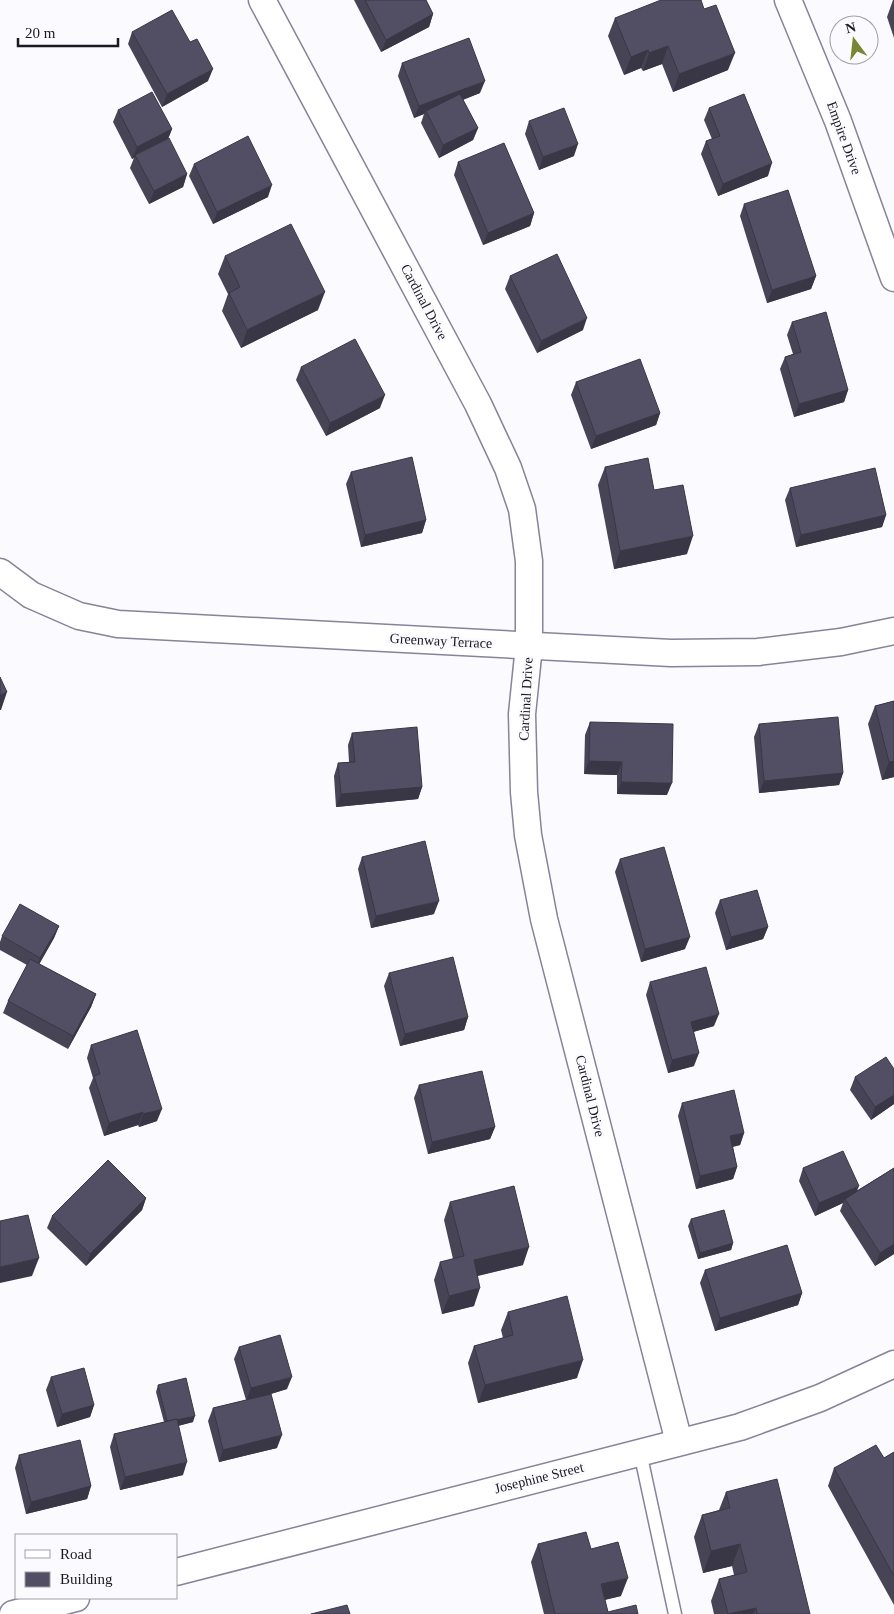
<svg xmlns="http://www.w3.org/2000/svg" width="894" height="1614" font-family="'Times New Roman',serif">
	<rect width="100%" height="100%" fill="#fbfaff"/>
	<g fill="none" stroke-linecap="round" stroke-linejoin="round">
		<g stroke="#86839a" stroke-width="15">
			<polyline id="service" points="640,1452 675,1614"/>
		</g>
		<g stroke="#86839a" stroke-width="29">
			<g id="minor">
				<polyline points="262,0 478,404 508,468 522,509 529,561 529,646 522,714 524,792 528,835 544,919 679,1442"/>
				<polyline points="788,0 838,121 894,278"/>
				<polyline points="0,572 31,595 79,616 118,624 671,653 758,652 841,642 894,631"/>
				<polyline points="176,1572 740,1427 820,1398 894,1364"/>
				<polyline points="13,1614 76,1598"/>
			</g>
		</g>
		<use href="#service" stroke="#fff" stroke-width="12"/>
		<use href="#minor" stroke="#fff" stroke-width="26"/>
	</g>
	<g fill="#474456">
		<polygon points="354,0 426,0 433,14 429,27 381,52"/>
		<polygon points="893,0 894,0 894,38 887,17"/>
		<polygon points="615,18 728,70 673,92 662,64 643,71 641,68 624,75 608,36"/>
		<polygon points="132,32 208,81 162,107 128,44"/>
		<polygon points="402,63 480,93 463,100 478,128 473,140 439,158 421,123 424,114 414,118 398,76"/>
		<polygon points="709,108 768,176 718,196 701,154 706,141 712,139 704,120"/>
		<polygon points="118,110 172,129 168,139 187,174 183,187 149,204 130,168 134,158 132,159 113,122"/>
		<polygon points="529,121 574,156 539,170 525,134"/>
		<polygon points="458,162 534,213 530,226 483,245 454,175"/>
		<polygon points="194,164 268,197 213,224 189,176"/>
		<polygon points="744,204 816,276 811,289 767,303 740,216"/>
		<polygon points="225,256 318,310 241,348 222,311 228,294 218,274"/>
		<polygon points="510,276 583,330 537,353 505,289"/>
		<polygon points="792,322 848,390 844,402 794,417 780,369 785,357 793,354 787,335"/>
		<polygon points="301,367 380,408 326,436 296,380"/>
		<polygon points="576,382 660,413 656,425 591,449 571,395"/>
		<polygon points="605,467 654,490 687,554 614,569 598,485"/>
		<polygon points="351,472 426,520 422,533 361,547 346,484"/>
		<polygon points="790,488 886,515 882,527 796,547 785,500"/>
		<polygon points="894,701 894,777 882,780 868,724 875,706"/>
		<polygon points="590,722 667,795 617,794 617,775 584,774 585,735"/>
		<polygon points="759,724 843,773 839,785 759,793 754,737"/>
		<polygon points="352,733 422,787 418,799 336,807 334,776 338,763 349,762 348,745"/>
		<polygon points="362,857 434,914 371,928 358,869"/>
		<polygon points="620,859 685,949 641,962 615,872"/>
		<polygon points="720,900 768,927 763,939 726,950 715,913"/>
		<polygon points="59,926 54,938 39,964 96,994 91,1007 68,1049 3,1013 8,1001 27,965 0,950 0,942 2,936"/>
		<polygon points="389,973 468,1017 464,1030 400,1046 384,986"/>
		<polygon points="650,982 714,1026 693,1032 694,1066 668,1073 646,995"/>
		<polygon points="91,1045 157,1121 139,1127 138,1125 104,1136 89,1088 93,1078 87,1058"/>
		<polygon points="894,1069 894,1104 871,1120 850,1090 855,1077"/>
		<polygon points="419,1085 495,1127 490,1139 428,1154 414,1098"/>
		<polygon points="682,1103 744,1133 740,1145 733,1147 737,1167 733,1179 696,1189 678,1116"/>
		<polygon points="803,1168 856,1191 894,1168 894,1254 875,1266 840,1211 843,1203 815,1216 799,1181"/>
		<polygon points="146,1198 142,1210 86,1266 47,1228 52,1216"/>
		<polygon points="450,1202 523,1265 478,1276 474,1306 442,1314 434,1280 440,1262 453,1259 444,1220"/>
		<polygon points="691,1219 733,1243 731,1250 698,1259 688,1226"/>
		<polygon points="705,1270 802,1293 798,1305 715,1331 700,1283"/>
		<polygon points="508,1312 577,1378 478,1403 468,1363 474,1346 503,1338 501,1330"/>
		<polygon points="239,1347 287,1389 271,1394 277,1448 219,1462 208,1421 213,1408 246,1400 234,1359"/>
		<polygon points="51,1377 94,1405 90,1417 57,1427 46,1390"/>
		<polygon points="158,1385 193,1422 178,1426 183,1475 120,1490 110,1447 114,1434 164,1422 156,1392"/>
		<polygon points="894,1452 894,1605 828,1486 834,1468 884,1458"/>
		<polygon points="19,1455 91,1486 87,1499 26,1514 15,1468"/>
		<polygon points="726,1492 810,1614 714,1614 711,1601 719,1579 734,1575 732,1566 703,1573 694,1537 702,1515 719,1510"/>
		<polygon points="538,1544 591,1549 621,1596 605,1600 608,1612 638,1614 544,1614 531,1562"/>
	</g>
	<g fill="#393746">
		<polygon points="433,14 429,27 381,52 386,40"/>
		<polygon points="668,46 662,64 643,71 649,53"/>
		<polygon points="648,50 641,68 624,75 631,57"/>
		<polygon points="735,53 728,70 673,92 679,74"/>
		<polygon points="213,69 208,81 162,107 167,94"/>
		<polygon points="485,81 480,93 427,113 426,111 424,114 414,118 419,106"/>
		<polygon points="478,128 473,140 439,158 443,145"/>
		<polygon points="172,129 167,141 135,155 134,158 132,159 137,147"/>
		<polygon points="578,144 574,156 539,170 543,157"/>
		<polygon points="772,163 768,176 718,196 723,184"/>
		<polygon points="187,174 183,187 149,204 154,191"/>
		<polygon points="272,185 268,197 213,224 217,212"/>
		<polygon points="534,213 530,226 483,245 488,233"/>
		<polygon points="816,276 811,289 767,303 772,290"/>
		<polygon points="325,292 318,310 241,348 247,330"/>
		<polygon points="587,318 583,330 537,353 541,341"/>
		<polygon points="848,390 844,402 794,417 799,404"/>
		<polygon points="385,395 380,408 326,436 330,423"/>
		<polygon points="660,413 656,425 591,449 596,436"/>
		<polygon points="886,515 882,527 796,547 801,535"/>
		<polygon points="426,520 422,533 361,547 365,535"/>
		<polygon points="693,536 687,554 614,569 620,551"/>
		<polygon points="7,692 1,710 0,710 0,695"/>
		<polygon points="589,761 622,762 617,775 584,774"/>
		<polygon points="894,761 894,777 882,780 889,762"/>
		<polygon points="843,773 839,785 759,793 764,781"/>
		<polygon points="621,782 672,783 667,795 617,794"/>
		<polygon points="422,787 418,799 336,807 341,794"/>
		<polygon points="439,901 434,914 371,928 376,916"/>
		<polygon points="59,926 54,938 36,970 40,958"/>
		<polygon points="768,927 763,939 726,950 731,937"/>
		<polygon points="690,937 685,949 641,962 645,949"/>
		<polygon points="96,994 91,1007 68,1049 73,1036"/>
		<polygon points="719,1014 714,1026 686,1034 691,1022"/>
		<polygon points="468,1017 464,1030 400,1046 405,1034"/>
		<polygon points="699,1053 694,1066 668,1073 672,1060"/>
		<polygon points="894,1095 894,1104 871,1120 875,1107"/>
		<polygon points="162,1109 157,1121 139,1127 143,1114"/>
		<polygon points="143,1112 138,1125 104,1136 109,1123"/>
		<polygon points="495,1127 490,1139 428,1154 432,1142"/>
		<polygon points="744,1133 740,1145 725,1148 730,1136"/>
		<polygon points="737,1167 733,1179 696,1189 700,1176"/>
		<polygon points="859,1186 854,1198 845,1199 843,1203 815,1216 819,1203"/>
		<polygon points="146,1198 142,1210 86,1266 90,1254"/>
		<polygon points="733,1243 731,1250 698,1259 700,1253"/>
		<polygon points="894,1244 894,1254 875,1266 880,1253"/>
		<polygon points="529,1247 523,1265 467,1278 474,1260"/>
		<polygon points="39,1258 32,1276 0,1283 0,1267"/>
		<polygon points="480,1288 474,1306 442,1314 449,1296"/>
		<polygon points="802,1293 798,1305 715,1331 720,1318"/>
		<polygon points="583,1360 577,1378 478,1403 485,1385"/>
		<polygon points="292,1377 287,1389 246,1401 251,1388"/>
		<polygon points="94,1405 90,1417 57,1427 62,1414"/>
		<polygon points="195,1416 193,1422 165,1429 168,1422"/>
		<polygon points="282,1435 277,1448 219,1462 223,1450"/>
		<polygon points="187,1462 183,1475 120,1490 125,1477"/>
		<polygon points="91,1486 87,1499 26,1514 31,1502"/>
		<polygon points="740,1544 732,1566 703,1573 711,1551"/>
		<polygon points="628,1578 621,1596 594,1602 601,1584"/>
		<polygon points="756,1608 753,1614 730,1614"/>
	</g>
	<g fill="#524f64" stroke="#393746">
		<polygon points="365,0 426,0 433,14 386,40"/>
		<polygon points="661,0 701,0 704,9 716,5 735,53 679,74 668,46 649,53 648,50 631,57 615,18"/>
		<polygon points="172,10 190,42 197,39 213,69 167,94 132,32"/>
		<polygon points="469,38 485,81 419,106 402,63"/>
		<polygon points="152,92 172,129 137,147 118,110"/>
		<polygon points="460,94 478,128 443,145 426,111"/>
		<polygon points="744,94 772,163 723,184 706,141 720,136 709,108"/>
		<polygon points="564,108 578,144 543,157 529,121"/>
		<polygon points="248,136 272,185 217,212 194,164"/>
		<polygon points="169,138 187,174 154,191 135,155"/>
		<polygon points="504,143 534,213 488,233 458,162"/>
		<polygon points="788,190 816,276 772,290 744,204"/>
		<polygon points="291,224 325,292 247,330 229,293 240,287 225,256"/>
		<polygon points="557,254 587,318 541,341 510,276"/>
		<polygon points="826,312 848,390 799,404 785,357 801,352 792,322"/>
		<polygon points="355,339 385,395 330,423 301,367"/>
		<polygon points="640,359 660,413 596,436 576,382"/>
		<polygon points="412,457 426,520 365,535 351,472"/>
		<polygon points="648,458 654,490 683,485 693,536 620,551 605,467"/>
		<polygon points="875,468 886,515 801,535 790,488"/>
		<polygon points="0,677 7,692 0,695"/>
		<polygon points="894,701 894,761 889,762 875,706"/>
		<polygon points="838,717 843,773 764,781 759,724"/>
		<polygon points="590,722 673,724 672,783 621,782 622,762 589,761"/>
		<polygon points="417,727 422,787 341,794 338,763 355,762 352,733"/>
		<polygon points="425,841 439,901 376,916 362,857"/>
		<polygon points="664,847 690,937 645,949 620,859"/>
		<polygon points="757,890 768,927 731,937 720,900"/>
		<polygon points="20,904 59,926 40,958 2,936"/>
		<polygon points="453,957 468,1017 405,1034 389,973"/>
		<polygon points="30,959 96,994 73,1036 8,1001"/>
		<polygon points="706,967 719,1014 691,1022 699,1053 672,1060 650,982"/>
		<polygon points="137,1030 162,1109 143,1114 143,1112 109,1123 94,1076 100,1074 91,1045"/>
		<polygon points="886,1057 894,1069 894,1095 875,1107 855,1077"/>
		<polygon points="482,1071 495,1127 432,1142 419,1085"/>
		<polygon points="734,1090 744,1133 730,1136 737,1167 700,1176 682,1103"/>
		<polygon points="843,1151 859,1186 819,1203 803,1168"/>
		<polygon points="108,1160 146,1198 90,1254 52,1216"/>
		<polygon points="894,1168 894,1244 880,1253 845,1199"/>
		<polygon points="514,1186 529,1247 474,1260 480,1288 449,1296 440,1262 464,1256 450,1202"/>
		<polygon points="724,1210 733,1243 700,1253 691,1219"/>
		<polygon points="28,1215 39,1258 0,1267 0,1221"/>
		<polygon points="787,1245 802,1293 720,1318 705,1270"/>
		<polygon points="567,1296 583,1360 485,1385 474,1346 513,1335 508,1312"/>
		<polygon points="280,1335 292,1377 251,1388 239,1347"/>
		<polygon points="84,1368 94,1405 62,1414 51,1377"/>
		<polygon points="186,1378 195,1416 177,1420 177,1419 167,1421 158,1385"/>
		<polygon points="271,1394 282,1435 223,1450 213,1408"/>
		<polygon points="177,1419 187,1462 125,1477 114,1434"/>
		<polygon points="80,1440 91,1486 31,1502 19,1455"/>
		<polygon points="876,1445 884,1458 894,1452 894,1576 834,1468"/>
		<polygon points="777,1479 810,1614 757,1614 756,1608 728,1614 719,1579 747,1572 740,1544 711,1551 702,1515 730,1508 726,1492"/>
		<polygon points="586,1532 591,1549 618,1542 628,1578 601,1584 608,1612 636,1605 638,1614 555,1614 538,1544"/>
		<polygon points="347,1605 350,1614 311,1614"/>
	</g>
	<g text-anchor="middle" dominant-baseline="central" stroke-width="5" stroke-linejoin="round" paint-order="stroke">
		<g font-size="14" fill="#1a1921" stroke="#fbfaff">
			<text transform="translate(844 138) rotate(70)">Empire Drive</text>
			<text transform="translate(424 302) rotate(62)">Cardinal Drive</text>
			<text transform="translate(441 641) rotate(3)">Greenway Terrace</text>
			<text transform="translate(526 699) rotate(-87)">Cardinal Drive</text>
			<text transform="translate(590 1096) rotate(76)">Cardinal Drive</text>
			<text transform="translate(539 1478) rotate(-14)">Josephine Street</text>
		</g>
	</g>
	<rect x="15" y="1534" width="162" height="65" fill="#fbfaff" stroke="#a1a0a6"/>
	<rect x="25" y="1550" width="25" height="8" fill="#ffffff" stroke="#a1a0a6"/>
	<text x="60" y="1559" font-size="15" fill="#1a1921">Road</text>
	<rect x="25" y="1572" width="25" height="15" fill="#524f64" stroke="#a1a0a6"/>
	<text x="60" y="1584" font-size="15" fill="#1a1921">Building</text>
	<g transform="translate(854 40) rotate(345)"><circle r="24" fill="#fbfaff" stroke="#a1a0a6"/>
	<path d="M0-4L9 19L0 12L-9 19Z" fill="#798634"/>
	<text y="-8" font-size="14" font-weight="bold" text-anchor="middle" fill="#1a1921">N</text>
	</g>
	<path d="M18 38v8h100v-8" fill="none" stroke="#1a1921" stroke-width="2.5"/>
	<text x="25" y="38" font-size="15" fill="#1a1921" stroke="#fbfaff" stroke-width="4" paint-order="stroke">20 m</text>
</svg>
